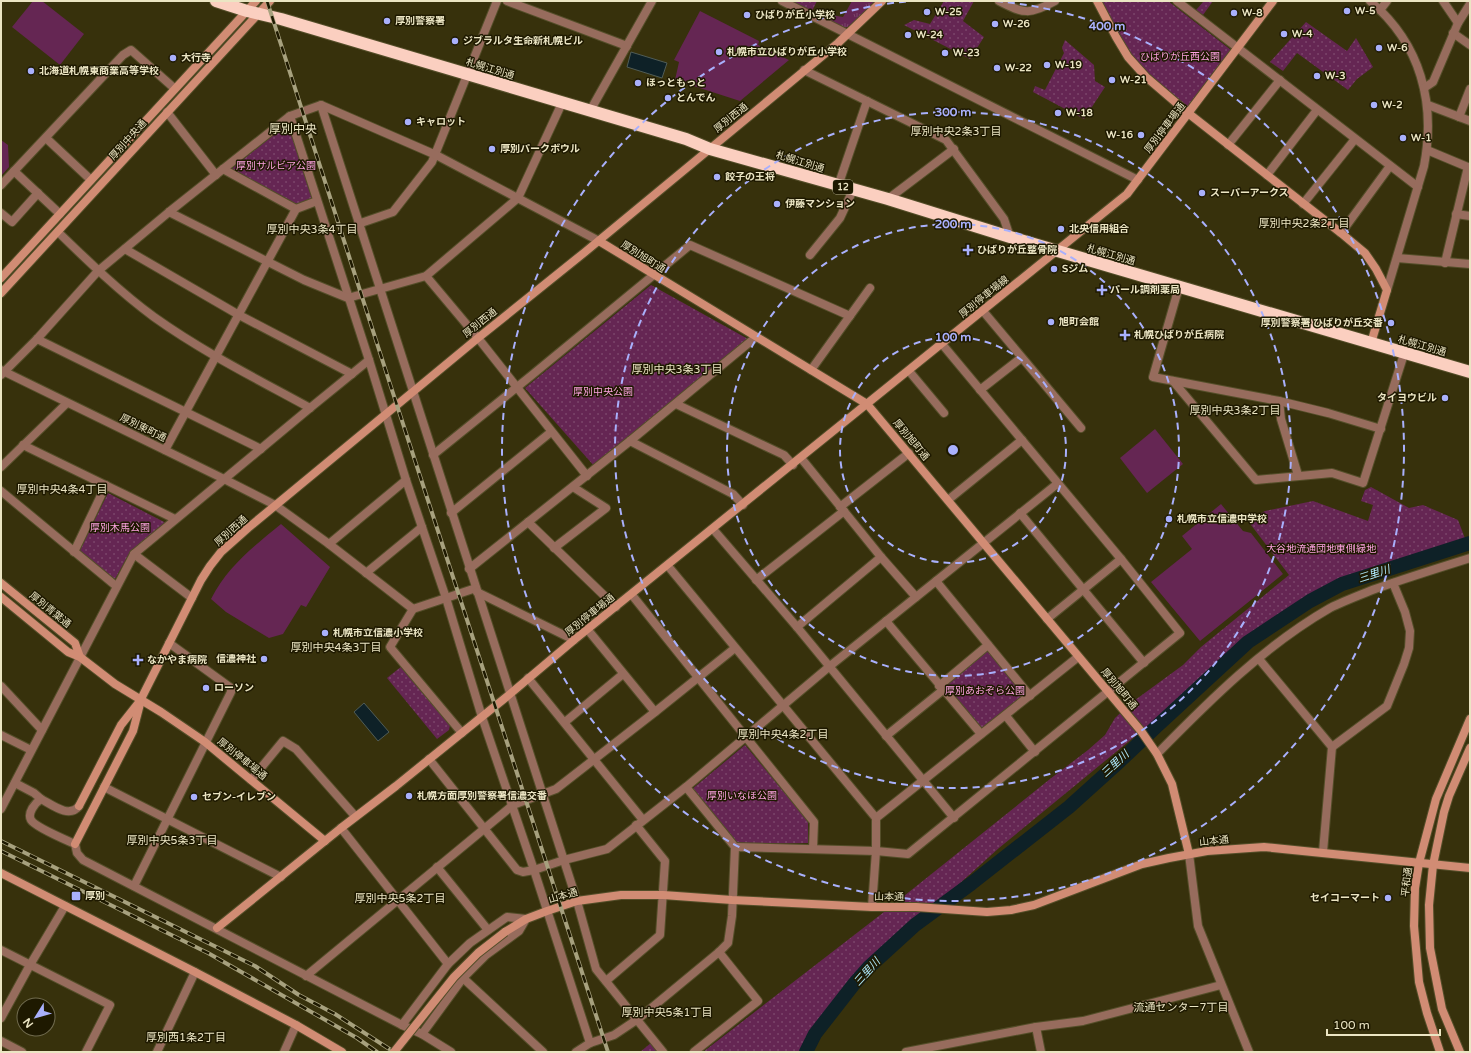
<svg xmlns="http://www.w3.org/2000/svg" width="1471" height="1053" font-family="'Varela Round','Noto Sans JP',sans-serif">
	<defs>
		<pattern id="grass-tufts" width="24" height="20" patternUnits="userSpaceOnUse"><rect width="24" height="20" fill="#652653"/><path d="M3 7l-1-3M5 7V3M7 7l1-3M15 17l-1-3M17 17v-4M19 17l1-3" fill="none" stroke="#7b456a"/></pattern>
		<pattern id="park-dots" width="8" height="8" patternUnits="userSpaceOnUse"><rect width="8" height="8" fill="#652653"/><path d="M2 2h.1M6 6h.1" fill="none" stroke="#7b456a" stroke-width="1.8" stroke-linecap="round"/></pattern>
	</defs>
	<rect width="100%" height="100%" fill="#37310c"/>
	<polygon fill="url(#grass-tufts)" points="852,1 875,1 850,26 842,29 827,24 831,15 843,17"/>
	<g fill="url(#park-dots)">
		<polygon points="787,1 817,1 811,13"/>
		<polygon points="944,1 974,1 963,21 984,37 972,56 970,59 904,25 914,20 930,24"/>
		<polygon points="1101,1 1168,1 1231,50 1195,100 1188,107 1165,92 1130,55"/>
		<polygon points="1204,1 1213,1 1203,15 1196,10"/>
		<polygon points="1306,22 1347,51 1356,38 1373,67 1357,79 1348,90 1297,53 1283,71 1270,62"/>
		<polygon points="1065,40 1094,65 1095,81 1105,87 1084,119 1033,92 1035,86 1045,90 1064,53 1062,48"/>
		<polygon points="288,123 313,200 297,205 229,171"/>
		<polygon points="651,285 748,339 595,467 525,388"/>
		<polygon points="1371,487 1409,508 1423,505 1458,520 1466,541 1309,599 1261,628 1161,715 999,848 845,987 812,1030 800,1052 703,1052 884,912 1050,779 1088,750 1105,735 1115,718 1131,703 1183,665 1201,647 1289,575 1248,521 1265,511 1313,501 1368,521 1373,505 1361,501 1365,490"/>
		<polygon points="108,493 166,523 129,554 115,579 79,552"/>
		<polygon points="988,649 1028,696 981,732 942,686"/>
		<polygon points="402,666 450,725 449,730 437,739 387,678"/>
		<polygon points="745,745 808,821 808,843 737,844 691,790"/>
		<polygon points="651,1043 658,1052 640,1052"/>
	</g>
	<g fill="#652653">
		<polygon points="33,1 42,1 84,34 60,65 12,27"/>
		<polygon points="700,11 759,41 758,45 789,60 740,101 675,80 679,62 674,60"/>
		<polygon points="1,140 8,145 9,167 1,176"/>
		<polygon points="1155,429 1183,464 1147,493 1120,458"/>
		<polygon points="1221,504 1243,531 1251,533 1283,574 1200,641 1151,582 1192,549 1182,536"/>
		<path d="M281,524L330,567L306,607L301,605L283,634L269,638L226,612L211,599C228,566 253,547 281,524Z"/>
	</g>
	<g fill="#0e2127" stroke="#505c56">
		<polygon points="631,52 667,63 662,78 627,67"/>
		<polygon points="364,703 389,732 378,741 354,712"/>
	</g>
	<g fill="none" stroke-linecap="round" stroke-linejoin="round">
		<polyline stroke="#0e2127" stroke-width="14" points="806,1052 815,1034 854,984 869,967 915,925 972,883 1069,807 1120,761 1157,726 1248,642 1310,601 1342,584 1470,543"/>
		<g stroke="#544e29" stroke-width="10">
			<g id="street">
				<polyline points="507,1 627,46"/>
				<polyline points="782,1 1138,180"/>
				<path d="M999,1C1024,14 1030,15 1055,1"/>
				<polyline points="1177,1 1418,187"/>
				<path d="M1370,1C1421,44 1436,103 1424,166L1387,290"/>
				<polyline points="1443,1 1458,23"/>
				<polyline points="1380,10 1387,1"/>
				<polyline points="1453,33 1470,45"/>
				<polyline points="804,70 946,140 1004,219 1010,237"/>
				<polyline points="1424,88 1433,82 1458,23 1470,4"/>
				<polyline points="321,105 577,901 596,969 663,1052"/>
				<polyline points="1428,105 1470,121"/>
				<polyline points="590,111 652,1"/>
				<polyline points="167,112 216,175"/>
				<polyline points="290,116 369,360 406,480 446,598 482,717 534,870 590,1043"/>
				<polyline points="1459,117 1470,89"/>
				<polyline points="46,138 91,180"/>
				<polyline points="1228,145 1280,80"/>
				<polyline points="1427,150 1470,168"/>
				<polyline points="223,169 296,209"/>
				<polyline points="14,171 60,214"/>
				<polyline points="1267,175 1317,110"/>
				<polyline points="1,185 123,55 131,50 174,88"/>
				<polyline points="838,186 867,101"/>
				<polyline points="888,199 954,149"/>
				<polyline points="1303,204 1355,139"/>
				<polyline points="169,212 304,280 348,298 426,276 518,198 562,103"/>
				<polyline points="1,213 12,222 38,193"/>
				<polyline points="1456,214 1470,216"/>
				<polyline points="358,224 393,212 432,162 497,1"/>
				<path d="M58,232C89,262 120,292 154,317C203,352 257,379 310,408"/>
				<polyline points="1341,233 1390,166"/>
				<polyline points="125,249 239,315 352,374"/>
				<polyline points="810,255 840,218 853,190"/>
				<polyline points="1397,258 1470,264"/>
				<polyline points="1445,263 1468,167"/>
				<polyline points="426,276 478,338 587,476"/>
				<polyline points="1179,287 1153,377 1279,401 1328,413 1381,429"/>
				<polyline points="983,311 1081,428"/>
				<polyline points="37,339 261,449"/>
				<polyline points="1,370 224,479 275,505 329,544 413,609 476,588"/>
				<polyline points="811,370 870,288"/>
				<polyline points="909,371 944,413"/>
				<polyline points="1,375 37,339 98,271 169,212 290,116 321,105 436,155 599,241"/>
				<polyline points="1173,381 1256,480 1332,473 1363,483 1404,354"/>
				<polyline points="980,390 1021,358"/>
				<polyline points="1279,401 1281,419 1298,475"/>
				<polyline points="676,404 784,455 793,465"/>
				<polyline points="630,441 733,494 743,505"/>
				<polyline points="23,445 175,519"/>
				<polyline points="165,450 296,209 317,201"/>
				<polyline points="433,455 532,375 690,245 850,316"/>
				<polyline points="801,458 881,557 916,597"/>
				<polyline points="1,467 67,403"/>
				<polyline points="1,491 116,586"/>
				<polyline points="948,500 1022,440"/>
				<polyline points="840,507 909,453"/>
				<polyline points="451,513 551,432"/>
				<polyline points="1020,513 1144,663"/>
				<polyline points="528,522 616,607"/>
				<polyline points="713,529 797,627 954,818"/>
				<polyline points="329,544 406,480"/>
				<polyline points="554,548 606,508 573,487"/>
				<polyline points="74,552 106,485"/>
				<polyline points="134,554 192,598"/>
				<polyline points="668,566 876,818 876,851 872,907"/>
				<polyline points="469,569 630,441 756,337"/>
				<polyline points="366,573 422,527"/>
				<polyline points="756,580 844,511"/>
				<polyline points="936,581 1030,696"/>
				<polyline points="477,592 574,640"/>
				<polyline points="632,595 814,822 813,849"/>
				<polyline points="413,609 390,647 462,733"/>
				<polyline points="1047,619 1121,559"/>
				<polyline points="886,621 981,734"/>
				<polyline points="797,627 881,557"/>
				<polyline points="588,630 655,712"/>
				<polyline points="1259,659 1332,747 1323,852"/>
				<polyline points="528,678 643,820"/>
				<polyline points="1,686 42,730"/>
				<polyline points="939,686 988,645"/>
				<polyline points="1006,716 1035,752"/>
				<polyline points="565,722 623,674"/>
				<polyline points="1,735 31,750"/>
				<polyline points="886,736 943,690"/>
				<polyline points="1332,747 1387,706 1404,664 1409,648 1410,631 1405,612 1393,583"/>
				<path d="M1157,754C1210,700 1264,646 1330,608C1344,601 1360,595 1375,589C1406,578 1438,568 1470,558"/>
				<polyline points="429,759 517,870 523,872 534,870 564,860 607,849 686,787 830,666 1057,484"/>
				<polyline points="251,780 283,741 296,749 355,816"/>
				<polyline points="15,783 34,793 41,799"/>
				<polyline points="104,787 281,877"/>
				<path d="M79,806C69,819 51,804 41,799C35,803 27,813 31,820C35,827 66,840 75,844L77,853L83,860L402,1025L422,1034L451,1052"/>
				<polyline points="1,809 134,554 310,408 369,360"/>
				<polyline points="876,818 1078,657"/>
				<polyline points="341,828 448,964"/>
				<polyline points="735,847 876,851 908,854 1180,633 1121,559 942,344"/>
				<polyline points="1189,854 1198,926 1249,1052"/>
				<polyline points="437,867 488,930"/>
				<polyline points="134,886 231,692 231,688 169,643"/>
				<polyline points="1,950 110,1005 86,1052"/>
				<polyline points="306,976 513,805 556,789 655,712 735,648"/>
				<polyline points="463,978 543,1052"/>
				<polyline points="606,981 660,935 665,861 636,825"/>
				<polyline points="1,1018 30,965 65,906"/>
				<polyline points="402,1025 448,964 470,943 507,917 526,919 519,931 486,955 463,978 422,1034"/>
				<polyline points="1036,1027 1041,1052"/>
				<polyline points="1,1041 22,1052"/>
				<polyline points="157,1052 195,972"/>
				<polyline points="284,1052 296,1025"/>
				<polyline points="576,1052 590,1043 614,1035 638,1019 719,952 728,943 732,916 735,847 686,787"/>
				<polyline points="694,1052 758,1001 719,952"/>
				<polyline points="906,1052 1036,1027 1083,1021 1221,985"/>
			</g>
		</g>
		<g stroke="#544e29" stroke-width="10">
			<g id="secondary">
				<polyline points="1097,1 1116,37 1128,57 1146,77 1188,113 1341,233 1365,253 1376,269 1387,290 1371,343"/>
				<polyline points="599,241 867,404 1141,731 1157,754 1172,784 1189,854"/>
				<polyline points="1,278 256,1"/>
				<polyline points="1,293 270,1"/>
				<polyline points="1,583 75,643 80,657"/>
				<polyline points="1,597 68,652 80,657 115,684 161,712 205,742 325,841"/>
				<polyline points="79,806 121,725 140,701 201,580 210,566 221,552 248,528 478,338 585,252 838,43 882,1"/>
				<polyline points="75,844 133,731 140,704"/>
				<polyline points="1,873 195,972 296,1025 342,1052"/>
				<polyline points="217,928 341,828 396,786 510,694 574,640 1127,194 1273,1"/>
				<polyline points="505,932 526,919 547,911 577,901 621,895 663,895 732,900 872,907 916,907 987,912 1011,910 1034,905 1142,864 1169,858 1207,851 1264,847 1470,868"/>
				<polyline points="1440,1052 1427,1013 1419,982 1414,926 1415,888 1419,863 1436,799 1470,719"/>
				<polyline points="1460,1052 1442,1009 1430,948 1429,905 1433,865 1444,812 1449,796 1470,748"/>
			</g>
		</g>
		<g stroke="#544e29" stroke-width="14">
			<polyline id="highway" points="216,1 247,11 281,19 686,139 710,149 888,199 1010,237 1470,372"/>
		</g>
		<use href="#street" stroke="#976c5d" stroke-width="8"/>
		<use href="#secondary" stroke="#d18c74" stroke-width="8"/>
		<use href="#highway" stroke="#fbcfc0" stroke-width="12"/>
		<g stroke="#a7a17e" stroke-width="4">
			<g id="rail">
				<polyline points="267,1 391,387 608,1052"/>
				<polyline points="1,841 255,966 299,995 335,1014 394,1052"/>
				<polyline points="1,851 208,953 357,1038 377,1052"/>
			</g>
		</g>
		<use href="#rail" stroke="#1e1900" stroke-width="2.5" stroke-dasharray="8" stroke-linecap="butt"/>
		<g stroke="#544e29" stroke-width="10" stroke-linecap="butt">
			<polyline id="secondary-bridge" points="394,1052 454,977 478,953 505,932"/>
		</g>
		<use href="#secondary-bridge" stroke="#d18c74" stroke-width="8"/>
	</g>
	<g fill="none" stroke="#a9b0fc" stroke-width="2" stroke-dasharray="7 5">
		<circle cx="953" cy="450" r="113"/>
		<circle cx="953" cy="450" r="226"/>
		<circle cx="953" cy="450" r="338"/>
		<path d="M996 1A451 451 0 1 1 910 1"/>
	</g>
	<g fill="#a9b0fc" stroke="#1e1900" stroke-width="1.5">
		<circle cx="1347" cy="11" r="4"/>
		<circle cx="927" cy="12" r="4"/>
		<circle cx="1234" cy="13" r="4"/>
		<circle cx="747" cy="15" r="4"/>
		<circle cx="387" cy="21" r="4"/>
		<circle cx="995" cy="24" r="4"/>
		<circle cx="1284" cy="34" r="4"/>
		<circle cx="908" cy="35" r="4"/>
		<circle cx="455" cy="41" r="4"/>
		<circle cx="1379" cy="48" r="4"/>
		<circle cx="719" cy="52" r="4"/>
		<circle cx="945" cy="53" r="4"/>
		<circle cx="173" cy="58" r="4"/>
		<circle cx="1047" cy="65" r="4"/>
		<circle cx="997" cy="68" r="4"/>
		<circle cx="31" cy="71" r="4"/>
		<circle cx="1317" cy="76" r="4"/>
		<circle cx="1112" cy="80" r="4"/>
		<circle cx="638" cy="83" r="4"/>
		<circle cx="668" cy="98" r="4"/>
		<circle cx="1374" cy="105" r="4"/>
		<circle cx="1058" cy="113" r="4"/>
		<circle cx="408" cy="122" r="4"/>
		<circle cx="1141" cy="135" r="4"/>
		<circle cx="1403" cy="138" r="4"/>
		<circle cx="492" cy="149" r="4"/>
		<circle cx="717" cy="177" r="4"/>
		<circle cx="1202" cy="193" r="4"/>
		<circle cx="777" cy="204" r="4"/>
		<circle cx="1061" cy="229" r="4"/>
		<path d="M966 244h4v4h4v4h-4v4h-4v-4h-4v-4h4z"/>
		<circle cx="1054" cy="269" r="4"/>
		<path d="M1100 284h4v4h4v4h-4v4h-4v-4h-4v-4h4z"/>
		<circle cx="1051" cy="322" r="4"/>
		<circle cx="1391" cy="323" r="4"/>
		<path d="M1123 329h4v4h4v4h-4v4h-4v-4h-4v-4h4z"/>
		<circle cx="1445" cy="398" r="4"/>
		<circle cx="1169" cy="519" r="4"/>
		<circle cx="325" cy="633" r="4"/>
		<circle cx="264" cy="659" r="4"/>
		<path d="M136 654h4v4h4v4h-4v4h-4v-4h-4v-4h4z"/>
		<circle cx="206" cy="688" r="4"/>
		<circle cx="409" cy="796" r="4"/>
		<circle cx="194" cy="797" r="4"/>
		<rect x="71" y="891" width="10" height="10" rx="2"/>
		<circle cx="1388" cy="898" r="4"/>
	</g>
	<g text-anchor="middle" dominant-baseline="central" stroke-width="3" stroke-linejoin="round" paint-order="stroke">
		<rect fill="#1e1900" stroke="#aea888" stroke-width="1" x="833" y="180" width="20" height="14" rx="3"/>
		<g font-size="9" font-weight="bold" fill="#ebe5c3">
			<text x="843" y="187">12</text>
		</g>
		<g font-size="10" font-weight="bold" fill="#ebe5c3" stroke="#1e1900" text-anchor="start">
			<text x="1355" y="11">W-5</text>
			<text x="935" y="12">W-25</text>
			<text x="1242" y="13">W-8</text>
			<text x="755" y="15">ひばりが丘小学校</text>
			<text x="395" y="21">厚別警察署</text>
			<text x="1003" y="24">W-26</text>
			<text x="1292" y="34">W-4</text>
			<text x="916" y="35">W-24</text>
			<text x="463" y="41">ジブラルタ生命新札幌ビル</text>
			<text x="1387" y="48">W-6</text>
			<text x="727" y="52">札幌市立ひばりが丘小学校</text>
			<text x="953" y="53">W-23</text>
			<text x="181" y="58">大行寺</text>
			<text x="1055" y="65">W-19</text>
			<text x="1005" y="68">W-22</text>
			<text x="39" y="71">北海道札幌東商業高等学校</text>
			<text x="1325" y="76">W-3</text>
			<text x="1120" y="80">W-21</text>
			<text x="646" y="83">ほっともっと</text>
			<text x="676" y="98">とんでん</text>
			<text x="1382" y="105">W-2</text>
			<text x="1066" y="113">W-18</text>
			<text x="416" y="122">キャロット</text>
			<text x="1133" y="135" text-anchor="end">W-16</text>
			<text x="1411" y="138">W-1</text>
			<text x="500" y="149">厚別パークボウル</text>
			<text x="725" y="177">餃子の王将</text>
			<text x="1210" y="193">スーパーアークス</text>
			<text x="785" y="204">伊藤マンション</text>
			<text x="1069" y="229">北央信用組合</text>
			<text x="977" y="250">ひばりが丘整骨院</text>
			<text x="1062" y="269">Sジム</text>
			<text x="1110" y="290">パール調剤薬局</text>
			<text x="1059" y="322">旭町会館</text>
			<text x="1383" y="323" text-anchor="end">厚別警察署 ひばりが丘交番</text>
			<text x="1134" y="335">札幌ひばりが丘病院</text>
			<text x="1437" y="398" text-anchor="end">タイヨウビル</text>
			<text x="1177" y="519">札幌市立信濃中学校</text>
			<text x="333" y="633">札幌市立信濃小学校</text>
			<text x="256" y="659" text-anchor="end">信濃神社</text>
			<text x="147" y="660">なかやま病院</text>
			<text x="214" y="688">ローソン</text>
			<text x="417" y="796">札幌方面厚別警察署信濃交番</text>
			<text x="202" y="797">セブン-イレブン</text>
			<text x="85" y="896">厚別</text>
			<text x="1380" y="898" text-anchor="end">セイコーマート</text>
		</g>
		<g font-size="10" fill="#fda2e0" stroke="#1e1900">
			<text x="1180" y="57">ひばりが丘西公園</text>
			<text x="276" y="166">厚別サルビア公園</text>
			<text x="603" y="392">厚別中央公園</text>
			<text x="120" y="528">厚別木馬公園</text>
			<text x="1321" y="549">大谷地流通団地東側緑地</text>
			<text x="985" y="691">厚別あおぞら公園</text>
			<text x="742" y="796">厚別いなほ公園</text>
		</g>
		<g font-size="10" fill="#ebe5c3" stroke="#1e1900">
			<text transform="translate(490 69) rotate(17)">札幌江別通</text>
			<text transform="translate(731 118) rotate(-39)">厚別西通</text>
			<text transform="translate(1165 128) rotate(-53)">厚別停車場通</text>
			<text transform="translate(128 140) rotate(-48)">厚別中央通</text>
			<text transform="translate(800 162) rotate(17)">札幌江別通</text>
			<text transform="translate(1111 255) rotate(16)">札幌江別通</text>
			<text transform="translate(643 257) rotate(32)">厚別旭町通</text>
			<text transform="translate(984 297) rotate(-39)">厚別停車場線</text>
			<text transform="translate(480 323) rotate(-39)">厚別西通</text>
			<text transform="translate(1422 346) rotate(16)">札幌江別通</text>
			<text transform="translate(143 428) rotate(26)">厚別東町通</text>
			<text transform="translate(911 440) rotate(50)">厚別旭町通</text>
			<text transform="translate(231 531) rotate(-42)">厚別西通</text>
			<text transform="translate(50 610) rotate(39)">厚別青葉通</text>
			<text transform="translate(590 615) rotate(-39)">厚別停車場通</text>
			<text transform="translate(1119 689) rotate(50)">厚別旭町通</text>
			<text transform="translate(242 759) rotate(39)">厚別停車場通</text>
			<text transform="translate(1214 841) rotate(-6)">山本通</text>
			<text transform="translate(1407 882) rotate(-83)">平和通</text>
			<text transform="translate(563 896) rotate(-16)">山本通</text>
			<text transform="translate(889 897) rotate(1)">山本通</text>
		</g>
		<g font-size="11" fill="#ebe5c3" stroke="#1e1900">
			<text x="956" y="131">厚別中央2条3丁目</text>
			<text x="1304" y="223">厚別中央2条2丁目</text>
			<text x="312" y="229">厚別中央3条4丁目</text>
			<text x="677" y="369">厚別中央3条3丁目</text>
			<text x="1235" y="410">厚別中央3条2丁目</text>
			<text x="62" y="489">厚別中央4条4丁目</text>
			<text x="336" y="647">厚別中央4条3丁目</text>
			<text x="783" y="734">厚別中央4条2丁目</text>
			<text x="172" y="840">厚別中央5条3丁目</text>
			<text x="400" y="898">厚別中央5条2丁目</text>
			<text x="1181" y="1007">流通センター7丁目</text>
			<text x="667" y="1012">厚別中央5条1丁目</text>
			<text x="186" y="1037">厚別西1条2丁目</text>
		</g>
		<g font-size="11" font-style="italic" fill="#aee9fd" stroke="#1e1900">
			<text transform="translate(1374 574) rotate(-18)">三里川</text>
			<text transform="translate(1115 764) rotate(-43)">三里川</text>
			<text transform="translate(867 972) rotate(-48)">三里川</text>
		</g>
		<g font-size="12" fill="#ebe5c3" stroke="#1e1900">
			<text x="293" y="129">厚別中央</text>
		</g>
	</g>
	<circle cx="953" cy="450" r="6" fill="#a9b0fc" stroke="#1e1900" stroke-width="2"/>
	<g font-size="12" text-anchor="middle" font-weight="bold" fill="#a9b0fc" stroke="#1e1900" stroke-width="3" stroke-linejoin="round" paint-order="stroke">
		<text x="1107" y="30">400 m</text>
		<text x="953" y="116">300 m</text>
		<text x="953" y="228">200 m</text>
		<text x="953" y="341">100 m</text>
	</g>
	<rect width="1471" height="1053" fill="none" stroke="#ebe5c3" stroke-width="4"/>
	<g transform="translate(36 1017) rotate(233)"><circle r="19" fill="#1e1900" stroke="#706b4e"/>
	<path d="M0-3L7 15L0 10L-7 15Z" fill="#a9b0fc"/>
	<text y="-6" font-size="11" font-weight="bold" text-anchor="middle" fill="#ebe5c3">N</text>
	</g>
	<path d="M1327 1029v6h113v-6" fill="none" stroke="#ebe5c3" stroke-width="2"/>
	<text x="1333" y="1029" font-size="12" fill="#ebe5c3" stroke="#1e1900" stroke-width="3" paint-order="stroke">100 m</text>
</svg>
